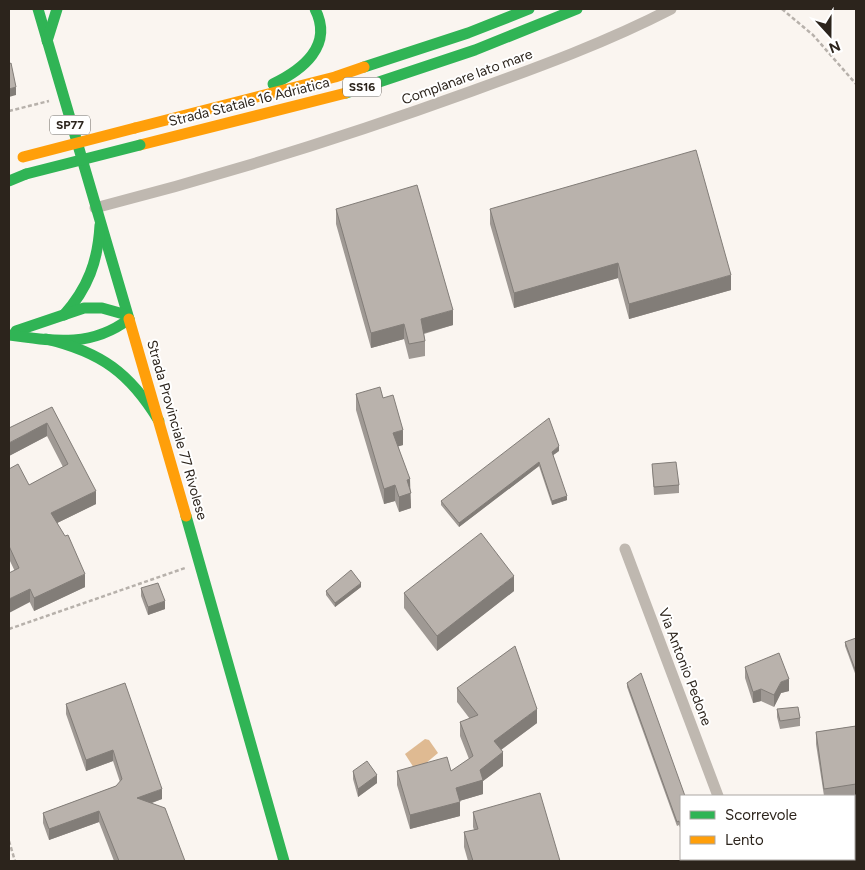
<svg xmlns="http://www.w3.org/2000/svg" width="865" height="870" font-family="Figtree,sans-serif">
	<rect width="100%" height="100%" fill="#faf5f0"/>
	<polygon fill="#dfba92" points="425,739 429,740 438,753 419,769 414,768 405,754"/>
	<g fill="none" stroke-linecap="round" stroke-linejoin="round">
		<g stroke="#b7b1ab" stroke-width="2.5" stroke-dasharray="4 2.5" stroke-linecap="butt">
			<polyline points="782,9 813,35 856,84"/>
			<polyline points="9,111 49,101"/>
			<polyline points="9,629 185,568"/>
			<polyline points="9,841 15,861"/>
		</g>
		<g stroke="#bfb8b0" stroke-width="11">
			<path d="M95,208C223,175 348,136 472,91C539,67 607,42 671,9"/>
			<polyline points="625,549 718,796"/>
			<polyline points="741,859 742,861"/>
		</g>
		<g stroke="#30b455" stroke-width="11">
			<polyline points="38,9 129,319"/>
			<polyline points="47,41 57,9"/>
			<polyline points="364,67 468,33 529,9"/>
			<path d="M273,84C302,70 334,46 315,9"/>
			<polyline points="346,93 475,50 577,9"/>
			<polyline points="9,181 26,174"/>
			<path d="M64,315C88,288 98,261 100,225"/>
			<polyline points="16,331 84,308 102,308 127,315"/>
			<path d="M9,335C53,341 91,348 129,319"/>
			<path d="M46,339C101,352 130,373 159,421"/>
			<polyline points="186,516 284,861"/>
		</g>
		<g stroke="#ff9f0a" stroke-width="11">
			<polyline points="135,128 335,77 364,67"/>
			<polyline points="140,145 346,93"/>
			<polyline points="129,319 186,516"/>
		</g>
		<polyline stroke="#30b455" stroke-width="11" points="26,174 140,145"/>
		<polyline stroke="#ff9f0a" stroke-width="11" points="23,157 135,128"/>
	</g>
	<g fill="#9f9994">
		<polygon points="336,209 453,325 424,334 425,341 425,356 409,359 404,339 371,348 336,224"/>
		<polygon points="490,209 731,290 629,319 618,278 514,308 490,224"/>
		<polygon points="356,394 383,398 403,445 398,446 410,491 411,508 399,512 395,501 384,504 356,410"/>
		<polygon points="52,407 96,504 57,523 85,587 34,611 9,559 9,469 29,485 63,467 47,436 9,456"/>
		<polygon points="559,451 553,455 567,500 552,505 539,466 459,527 441,505 441,501"/>
		<polygon points="652,464 679,485 679,493 654,495"/>
		<polygon points="361,587 335,607 326,595 326,591"/>
		<polygon points="141,588 165,609 148,615 141,596"/>
		<polygon points="514,591 437,651 404,608 404,593"/>
		<polygon points="856,638 856,676 845,646 845,642"/>
		<polygon points="745,667 789,691 781,693 774,707 761,701 753,703 745,678"/>
		<polygon points="627,683 681,796 681,830 679,825 677,826 627,687"/>
		<polygon points="457,688 537,723 501,750 503,766 483,781 483,794 459,801 460,816 410,829 397,785 397,771 451,771 469,759 460,736 460,722 470,719 457,702"/>
		<polygon points="66,704 162,799 152,803 185,861 114,861 99,822 49,840 43,823 43,813 116,786 120,782 113,761 86,771 66,714"/>
		<polygon points="777,709 800,718 800,726 780,729 777,717"/>
		<polygon points="856,726 856,796 824,796 816,744 816,732"/>
		<polygon points="353,771 377,783 358,797 353,779"/>
		<polygon points="473,812 560,861 468,861 464,847 464,832 474,830 473,827"/>
	</g>
	<g fill="#827d78">
		<polygon points="16,87 16,95 9,97 9,89"/>
		<polygon points="618,263 618,278 514,308 514,293"/>
		<polygon points="731,275 731,290 629,319 629,304"/>
		<polygon points="453,310 453,325 421,334 421,319"/>
		<polygon points="404,324 404,339 371,348 371,333"/>
		<polygon points="47,423 47,436 9,456 9,443"/>
		<polygon points="403,430 403,445 393,448 393,433"/>
		<polygon points="559,446 559,451 552,456 552,452"/>
		<polygon points="539,462 539,466 459,527 459,523"/>
		<polygon points="410,479 411,508 399,512 399,497 407,480"/>
		<polygon points="395,485 395,501 384,504 384,489"/>
		<polygon points="96,491 96,504 51,526 51,513"/>
		<polygon points="567,496 567,500 552,505 552,501"/>
		<polygon points="85,574 85,587 34,611 34,598"/>
		<polygon points="514,576 514,591 437,651 437,636"/>
		<polygon points="361,583 361,587 335,607 335,603"/>
		<polygon points="30,589 30,602 9,613 9,599"/>
		<polygon points="165,601 165,609 148,615 148,607"/>
		<polygon points="789,679 789,691 781,693 774,707 774,695 781,682"/>
		<polygon points="761,689 761,701 753,703 753,692"/>
		<polygon points="537,709 537,723 494,755 494,741"/>
		<polygon points="113,750 113,761 86,771 86,760"/>
		<polygon points="503,752 503,766 483,781 483,794 456,802 456,788"/>
		<polygon points="377,775 377,783 358,797 358,789"/>
		<polygon points="162,789 162,799 137,808 137,798"/>
		<polygon points="460,802 460,816 410,829 410,815"/>
		<polygon points="99,811 99,822 49,840 49,829"/>
	</g>
	<g fill="#b9b2ac" stroke="#827d78">
		<polygon points="11,63 16,87 9,89 9,64"/>
		<polygon points="696,150 731,275 629,304 618,263 514,293 490,209"/>
		<polygon points="417,185 453,310 421,319 425,341 409,344 404,324 371,333 336,209"/>
		<polygon points="380,387 383,398 393,395 403,430 393,433 410,479 407,480 411,493 399,497 395,485 384,489 356,394"/>
		<polygon points="52,407 96,491 51,513 65,536 68,535 85,574 34,598 30,589 9,599 9,573 19,568 9,546 9,469 18,464 29,485 68,464 47,423 9,443 9,428"/>
		<polygon points="549,418 559,446 552,452 567,496 552,501 539,462 459,523 441,501"/>
		<polygon points="676,462 679,485 654,487 652,464"/>
		<polygon points="481,533 514,576 437,636 404,593"/>
		<polygon points="351,570 361,583 335,603 326,591"/>
		<polygon points="158,583 165,601 148,607 141,588"/>
		<polygon points="856,638 856,672 845,642"/>
		<polygon points="515,646 537,709 494,741 503,752 480,770 483,780 456,788 460,802 410,815 397,771 447,757 451,771 473,756 460,722 478,715 457,688"/>
		<polygon points="779,653 789,679 781,682 774,695 761,689 753,692 745,667"/>
		<polygon points="641,673 685,796 681,796 681,826 679,821 677,822 627,683"/>
		<polygon points="125,683 162,789 137,798 165,808 185,861 119,861 99,811 49,829 43,813 116,786 122,779 113,750 86,760 66,704"/>
		<polygon points="798,707 800,718 780,721 777,709"/>
		<polygon points="856,726 856,784 824,789 816,732"/>
		<polygon points="367,761 377,775 358,789 353,771"/>
		<polygon points="540,793 560,861 473,861 464,832 478,829 473,812"/>
		<polygon points="694,859 708,859 709,861 695,861"/>
	</g>
	<g text-anchor="middle" dominant-baseline="central" stroke-width="4" stroke-linejoin="round" paint-order="stroke">
		<g fill="#fff" stroke="#6b6660" stroke-width="1">
			<rect x="343" y="77.5" width="38" height="19" rx="4"/>
			<rect x="50" y="115.5" width="40" height="19" rx="4"/>
		</g>
		<g font-size="12" font-weight="bold" fill="#2c241c">
			<text x="362" y="87">SS16</text>
			<text x="70" y="125">SP77</text>
		</g>
		<g font-size="14" fill="#2c241c" stroke="#fff">
			<text transform="translate(467 77) rotate(-20)">Complanare lato mare</text>
			<text transform="translate(249 102) rotate(-14)">Strada Statale 16 Adriatica</text>
			<text transform="translate(177 430) rotate(74)">Strada Provinciale 77 Rivolese</text>
			<text transform="translate(685 667) rotate(69)">Via Antonio Pedone</text>
		</g>
	</g>
	<rect width="865" height="870" fill="none" stroke="#2c241c" stroke-width="20"/>
	<rect x="680" y="795" width="175" height="65" fill="#ffffff" stroke="#aba7a4"/>
	<rect x="690" y="811" width="25" height="8" fill="#30b455" stroke="#aba7a4"/>
	<text x="725" y="820" font-size="15" fill="#2c241c">Scorrevole</text>
	<rect x="690" y="836" width="25" height="8" fill="#ff9f0a" stroke="#aba7a4"/>
	<text x="725" y="845" font-size="15" fill="#2c241c">Lento</text>
	<g transform="translate(830 35) rotate(159)" stroke="#ffffff" stroke-width="4" paint-order="stroke">
	<path d="M0-4L9 19L0 12L-9 19Z" fill="#2c241c"/>
	<text y="-8" font-size="14" font-weight="bold" text-anchor="middle" fill="#2c241c">N</text>
	</g>
</svg>
